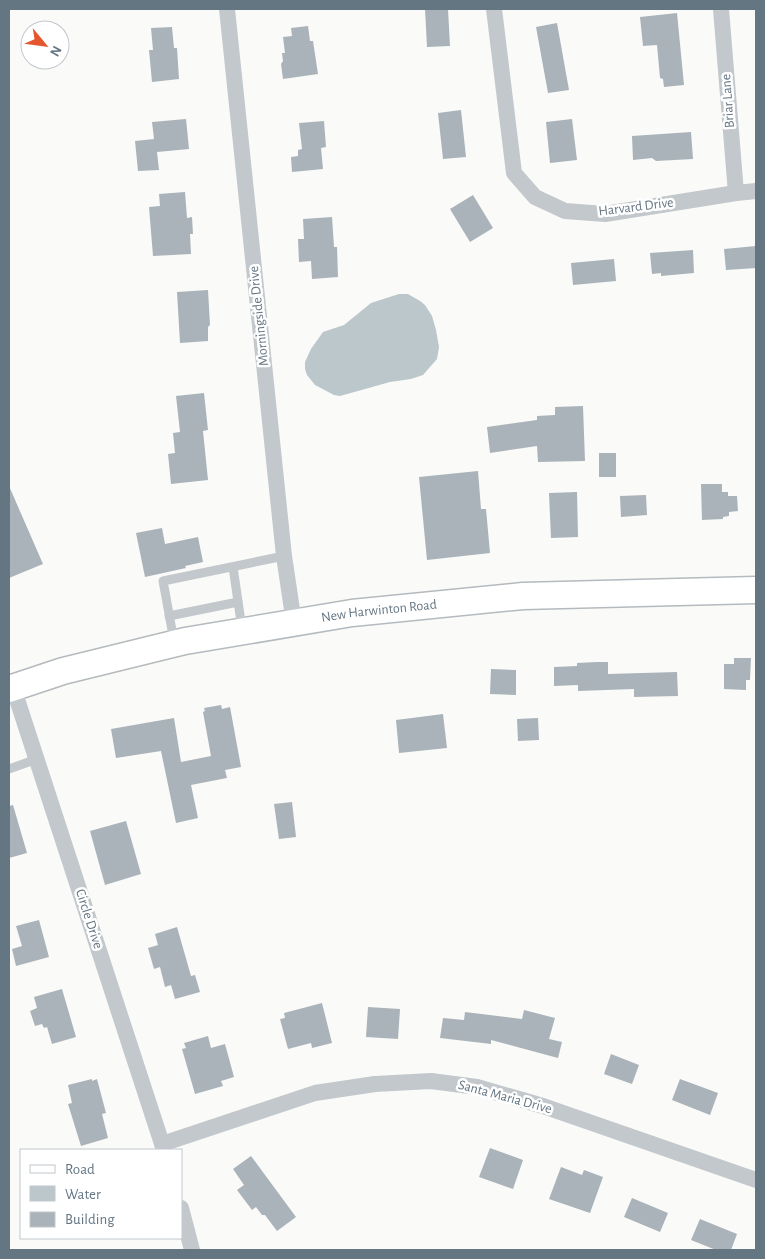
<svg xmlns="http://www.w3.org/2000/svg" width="765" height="1259" font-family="'Alegreya Sans',sans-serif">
	<rect width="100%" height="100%" fill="#fafaf8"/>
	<polygon fill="#bbc7cb" points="399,294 408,294 420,301 425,305 432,316 436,330 439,347 437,359 423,375 411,379 390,382 340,396 334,395 315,385 307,375 305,369 305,362 311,349 323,332 344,325 371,303"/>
	<g fill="#aab3b9">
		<polygon points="425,9 448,9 450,46 427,47"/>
		<polygon points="677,13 684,85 664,87 663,79 660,78 657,45 643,46 640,17"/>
		<polygon points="557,23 569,90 548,93 536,27"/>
		<polygon points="308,26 310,41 313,41 318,74 283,79 281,64 283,61 282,53 285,53 283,37 292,36 291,28"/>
		<polygon points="172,27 174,48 177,48 179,79 152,82 149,50 153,50 151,28"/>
		<polygon points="461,110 466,157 443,159 438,113"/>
		<polygon points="186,119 189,149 157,152 159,170 138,171 135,141 154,139 152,122"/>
		<polygon points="572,119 577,160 550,163 546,122"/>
		<polygon points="324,121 326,147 321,148 323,169 292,172 291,157 298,156 298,150 302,149 299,123"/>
		<polygon points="691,132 693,159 656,161 652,158 633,160 632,136"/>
		<polygon points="185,192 187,218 192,217 193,234 190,234 191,254 153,256 149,207 160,206 159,194"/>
		<polygon points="473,195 493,228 470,242 450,209"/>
		<polygon points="332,217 334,247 337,247 338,277 312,279 311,261 299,262 298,239 304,239 303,219"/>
		<polygon points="756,246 756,268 726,270 724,249"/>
		<polygon points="693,250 694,273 661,276 661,273 652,274 650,253"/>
		<polygon points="614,259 616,281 573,285 571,263"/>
		<polygon points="208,290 210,325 208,327 208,341 180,343 177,292"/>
		<polygon points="204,393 208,430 203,431 208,480 171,484 168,454 175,453 173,433 180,432 176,396"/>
		<polygon points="583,406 585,461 538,462 537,446 490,453 487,427 537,420 537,416 555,415 555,407"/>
		<rect x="599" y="453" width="17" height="24"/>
		<polygon points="478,471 481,509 486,509 490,553 427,560 419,477"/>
		<polygon points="701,484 722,484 722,492 728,492 728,496 737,496 738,511 729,512 729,516 723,517 723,519 702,520"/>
		<polygon points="9,486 43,564 9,578"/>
		<polygon points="577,492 578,537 551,538 549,493"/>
		<polygon points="646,495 647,515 621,517 620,496"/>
		<polygon points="162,528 165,544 198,537 203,562 185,566 186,568 145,577 136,533"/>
		<polygon points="734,658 751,658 750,680 746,680 746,690 724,689 724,664 734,664"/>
		<polygon points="597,662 608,662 608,674 677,672 678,696 634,697 634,689 578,691 578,685 554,686 554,667 577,666 577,663"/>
		<polygon points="491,669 516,670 516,695 490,694"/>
		<polygon points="221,705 222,709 230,707 241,767 225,770 227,778 191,785 198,818 176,823 161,751 116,758 111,729 174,718 181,762 211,756 203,712 205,711 204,708"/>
		<polygon points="443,714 447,748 399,753 396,720"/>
		<polygon points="538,718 539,740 518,741 517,719"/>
		<polygon points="292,802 296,837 279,839 274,804"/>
		<polygon points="13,805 27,853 9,858 9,806"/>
		<polygon points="126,821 141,874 105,885 90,831"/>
		<polygon points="39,920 49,957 16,966 12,949 22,946 16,926"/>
		<polygon points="177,927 191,976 195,975 200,992 175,999 171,985 165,987 160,967 154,969 148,948 158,945 155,934"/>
		<polygon points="62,989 76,1037 52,1044 47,1027 44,1028 42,1024 35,1026 30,1011 37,1008 34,997"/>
		<polygon points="322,1003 332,1043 312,1048 311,1043 288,1049 280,1019 285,1018 284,1013"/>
		<polygon points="368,1007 400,1009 398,1039 366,1037"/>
		<polygon points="524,1010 555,1018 549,1039 562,1042 558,1058 491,1040 491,1044 440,1038 443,1018 464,1020 465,1012 522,1019"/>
		<polygon points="208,1036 211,1048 225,1044 234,1077 221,1081 223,1086 195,1094 182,1049 186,1048 184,1043"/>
		<polygon points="611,1054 639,1065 632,1084 604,1074"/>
		<polygon points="92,1079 92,1081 97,1079 106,1113 102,1114 108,1138 81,1146 68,1104 72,1103 68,1085"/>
		<polygon points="680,1079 718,1093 710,1115 672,1100"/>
		<polygon points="490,1148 523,1160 513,1189 479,1177"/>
		<polygon points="251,1156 296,1217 277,1231 265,1215 262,1215 256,1207 252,1210 237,1190 244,1185 233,1169"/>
		<polygon points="561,1167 582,1175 584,1170 603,1177 590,1213 549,1199"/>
		<polygon points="632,1198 668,1213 660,1232 624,1217"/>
		<polygon points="700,1219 737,1234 731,1250 716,1250 691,1240"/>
	</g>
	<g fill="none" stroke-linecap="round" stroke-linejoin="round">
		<g stroke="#b5babe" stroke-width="29">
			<g id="primary">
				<path id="s1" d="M9,689L63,671L185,641L352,613L523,596L756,590"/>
			</g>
		</g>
		<g stroke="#c3c8cc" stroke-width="9">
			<polyline points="233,567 242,629"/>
			<polyline points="169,616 238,602"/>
			<polyline points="174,641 163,581 284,556"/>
			<polyline points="9,769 37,759"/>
		</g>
		<g stroke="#c3c8cc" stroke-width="16">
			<polyline points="227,9 284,556 294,623"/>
			<polyline points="494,9 514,173 535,197 565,211 605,214 736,193 756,191"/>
			<polyline points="721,9 736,193"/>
			<polyline points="13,687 164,1150"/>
			<polyline points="162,1144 315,1093 375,1084 431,1081 477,1087 543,1106 756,1180"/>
			<polyline points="181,1208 192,1250"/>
		</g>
		<use href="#primary" stroke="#fff" stroke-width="26"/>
	</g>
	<g text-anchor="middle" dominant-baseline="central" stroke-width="5" stroke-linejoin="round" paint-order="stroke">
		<g font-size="14" fill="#657683" stroke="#fff">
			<text transform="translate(728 101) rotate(-94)">Briar Lane</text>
			<text transform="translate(636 207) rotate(-7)">Harvard Drive</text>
			<text transform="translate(259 316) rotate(-96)">Morningside Drive</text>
			<text stroke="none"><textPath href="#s1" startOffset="379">New Harwinton Road</textPath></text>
			<text transform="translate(89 919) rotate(72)">Circle Drive</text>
			<text transform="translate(505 1097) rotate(15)">Santa Maria Drive</text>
		</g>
	</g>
	<rect width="765" height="1259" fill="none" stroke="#657683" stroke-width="20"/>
	<rect x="20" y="1149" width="162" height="90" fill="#ffffff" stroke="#c1c8cd"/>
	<rect x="30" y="1165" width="25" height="8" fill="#ffffff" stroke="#c1c8cd"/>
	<text x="65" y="1174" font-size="15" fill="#657683">Road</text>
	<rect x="30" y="1186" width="25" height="15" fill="#bbc7cb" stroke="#c1c8cd"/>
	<text x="65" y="1199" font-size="15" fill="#657683">Water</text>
	<rect x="30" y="1212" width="25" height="15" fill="#aab3b9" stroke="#c1c8cd"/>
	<text x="65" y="1224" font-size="15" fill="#657683">Building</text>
	<g transform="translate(45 45) rotate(119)"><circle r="24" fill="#ffffff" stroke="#c1c8cd"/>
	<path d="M0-4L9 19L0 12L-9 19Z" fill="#e4572e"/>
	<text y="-8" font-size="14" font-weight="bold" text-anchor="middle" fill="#657683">N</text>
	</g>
</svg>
